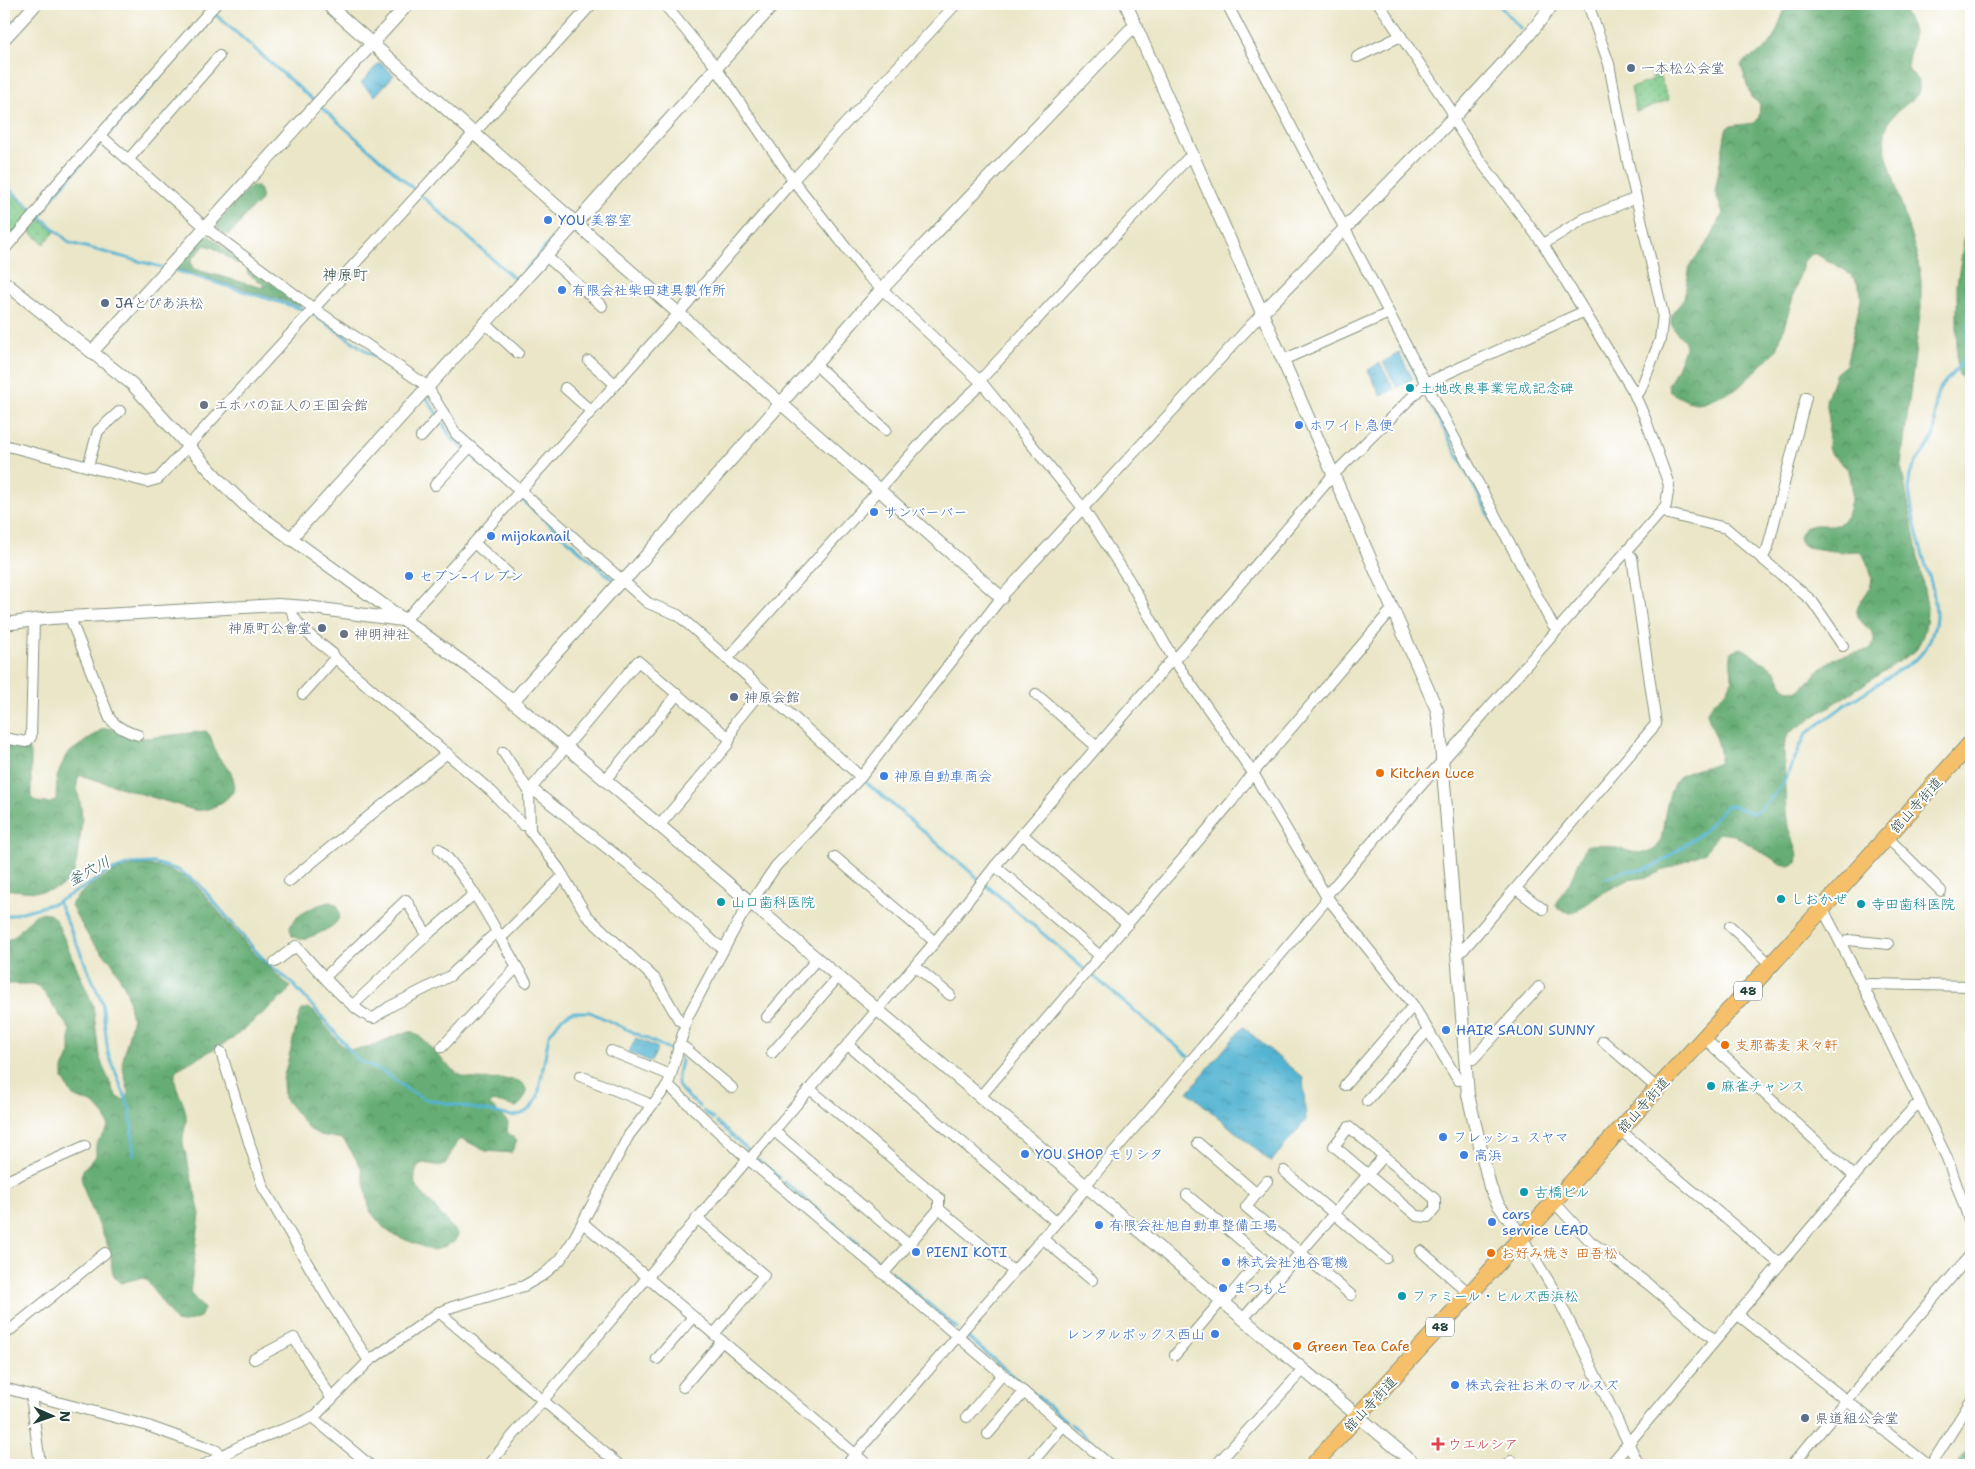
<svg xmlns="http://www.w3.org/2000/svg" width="1975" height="1469" font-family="'Shantell Sans','Klee One',sans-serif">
	<defs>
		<pattern id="forest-crowns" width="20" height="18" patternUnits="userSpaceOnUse" patternTransform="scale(1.25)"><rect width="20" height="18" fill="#66ad74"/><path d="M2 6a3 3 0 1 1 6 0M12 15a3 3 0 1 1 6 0" fill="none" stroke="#538e60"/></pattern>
		<pattern id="park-dots" width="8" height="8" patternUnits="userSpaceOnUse" patternTransform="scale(1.25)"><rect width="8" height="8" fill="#7dc987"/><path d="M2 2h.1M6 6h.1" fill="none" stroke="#66a46f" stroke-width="1.8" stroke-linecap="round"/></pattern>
		<pattern id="water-ripples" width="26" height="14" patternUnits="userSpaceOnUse" patternTransform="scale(1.25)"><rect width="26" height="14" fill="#53b4d2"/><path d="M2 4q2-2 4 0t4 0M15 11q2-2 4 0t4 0" fill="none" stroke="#4494ab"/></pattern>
	</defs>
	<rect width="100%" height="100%" fill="#fff"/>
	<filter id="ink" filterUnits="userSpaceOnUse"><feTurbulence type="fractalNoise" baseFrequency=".02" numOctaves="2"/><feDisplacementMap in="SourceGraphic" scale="10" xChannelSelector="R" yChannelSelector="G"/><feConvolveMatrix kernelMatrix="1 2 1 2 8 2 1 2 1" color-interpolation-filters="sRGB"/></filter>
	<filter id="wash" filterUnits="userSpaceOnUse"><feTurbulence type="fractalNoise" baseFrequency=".0096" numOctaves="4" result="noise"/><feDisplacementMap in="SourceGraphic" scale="20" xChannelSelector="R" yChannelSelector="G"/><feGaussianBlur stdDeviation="1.12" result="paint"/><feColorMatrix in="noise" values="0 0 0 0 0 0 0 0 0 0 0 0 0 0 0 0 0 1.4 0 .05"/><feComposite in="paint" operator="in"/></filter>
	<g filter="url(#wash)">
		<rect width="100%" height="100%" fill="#ebe6c8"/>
		<g fill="url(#forest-crowns)" stroke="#427554">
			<path d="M1788,4H1903C1903,14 1912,22 1913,33C1914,44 1906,59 1908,67C1910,76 1922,79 1919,90C1918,96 1913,99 1909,102C1889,117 1883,125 1885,150L1917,256L1921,280V307L1901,465L1927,606C1927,624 1925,636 1915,651L1789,733L1785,741L1784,750C1785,775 1784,802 1788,827C1791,840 1801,850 1797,863L1790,866L1781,864L1734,835L1719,833L1705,852L1648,877L1628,880L1602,893L1577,911L1570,913L1558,909L1556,904L1558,899L1569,884L1586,846C1610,837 1649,870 1661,840C1664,824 1667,783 1682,775C1693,769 1707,768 1719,762C1725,749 1709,726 1707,711C1713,701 1727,694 1731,683C1734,673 1728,663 1732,651L1741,648C1748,651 1751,654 1757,659C1761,662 1767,663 1771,667C1784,677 1777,691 1798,691C1811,682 1820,666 1834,659C1846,653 1860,654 1872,648L1874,642V635C1869,627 1858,622 1857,613C1855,597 1882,592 1867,563C1865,558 1863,554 1858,551L1840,552L1806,547L1801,543L1799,537L1804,528L1815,525H1838L1847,516L1852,498V486L1849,470L1830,453L1828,448L1829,419L1826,400L1836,373L1846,365L1861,299C1863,274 1834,265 1816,254H1811L1804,261L1777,350L1738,388L1704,402L1696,403L1687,401L1670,392L1668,386L1678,366L1685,348V341L1675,331L1671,323L1672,314L1684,299L1690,265L1711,238L1723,213L1715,192L1726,130L1729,126L1755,123L1759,117L1760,104L1751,97L1741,65C1746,57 1757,56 1764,50C1778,38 1779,18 1788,4Z"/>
			<path d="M252,186L258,187C260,191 262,194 261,199C260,204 254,206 250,210C242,218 238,229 228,235L218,233L217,223L247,189Z"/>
			<polygon points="1971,197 1971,387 1959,375 1957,361 1957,284"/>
			<polygon points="208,235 241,260 240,263 236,263 214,248 205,245 191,260 192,266 194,269 263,288 264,284 248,274 247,268 251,267 301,304 301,306 177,269 177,266 205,236"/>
			<path d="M109,728L137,738H148L206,731C213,737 212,745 216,753C225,768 237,771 233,792C224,803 209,812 194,810L80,775C73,782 80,799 81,808C83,822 80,836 78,850C77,858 76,869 72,876C57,898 25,891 4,889V743L28,748L31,756V797L36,802L50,803L56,800L57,777L66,755L102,729Z"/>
			<path d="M141,865C163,866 180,872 197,886L252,951L290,987L286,994L232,1039L176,1070C171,1086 185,1100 186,1116C187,1125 182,1134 183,1143L200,1214L190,1293L204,1309L200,1317L183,1323L176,1322L146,1279L139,1278L121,1283C109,1277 113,1263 110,1252C103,1229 84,1199 81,1176L84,1168L96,1156V1144L107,1130L108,1125L105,1116L97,1107L94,1104L73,1096L63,1079V1069L70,1053V1030L40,987L34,984H4V939H11C25,930 38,898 56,920L93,1005L99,1055L103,1067L115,1094L118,1098L124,1100L128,1096V1090L122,1064L132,1021L127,992L113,964L90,939L71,906C73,895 106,875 118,870C125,867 133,866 141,865Z"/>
			<path d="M330,902L337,905C339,911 341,916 337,921C332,929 313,936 304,939C300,940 296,938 292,936C292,934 290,930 290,928C291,916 320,903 330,902Z"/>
			<path d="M308,1008L314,1012L342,1046C363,1059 394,1030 413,1032C431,1043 443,1066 462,1076C477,1083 511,1076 520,1082C532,1089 524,1102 516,1107L493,1101L489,1104L508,1122L507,1132L517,1141L511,1153L486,1151L462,1139L456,1143L445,1165L441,1166L423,1163C415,1167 414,1177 415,1185L456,1232L458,1235L454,1242L433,1251L392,1234L384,1228L370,1211L361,1167L346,1143L342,1139L320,1135L309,1129L284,1098L283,1080L299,1016L302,1010Z"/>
			<polygon points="1971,1444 1971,1465 1957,1465"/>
		</g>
		<g fill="url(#park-dots)" stroke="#4e835e">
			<polygon points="1658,72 1669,100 1636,112 1631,88 1653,80 1651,74"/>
			<polygon points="4,187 32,212 7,240 4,238"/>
			<polygon points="38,217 55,232 44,244 27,229"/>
		</g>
		<g fill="url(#water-ripples)" stroke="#397883">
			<polygon points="380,62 394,75 375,96 361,83"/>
			<polygon points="1399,353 1413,379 1397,388 1383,362"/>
			<polygon points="1380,363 1394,389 1381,396 1368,370"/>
			<polygon points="1243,1027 1303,1078 1306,1120 1271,1162 1188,1092"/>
			<polygon points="636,1038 658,1048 651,1062 629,1052"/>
		</g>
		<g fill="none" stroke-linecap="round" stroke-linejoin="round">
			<g stroke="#53b4d2" stroke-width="3">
				<polyline points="1498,4 1521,29"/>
				<polyline points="321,107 415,190"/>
				<polyline points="108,135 215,14 313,100"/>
				<polyline points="4,184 32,209"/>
				<polyline points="422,196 516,280 518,278"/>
				<polyline points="40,216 70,243 161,267"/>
				<polyline points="40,217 51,199 100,143"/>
				<polyline points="174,270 305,310"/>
				<polyline points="524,271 567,223"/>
				<polyline points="314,315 413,383 418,388"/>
				<polyline points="1401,347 1420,382"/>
				<polyline points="1424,391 1504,544"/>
				<polyline points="426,397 437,414"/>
				<polyline points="443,423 451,438 464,449"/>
				<polyline points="474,458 512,491"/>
				<polyline points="520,498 613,580"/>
				<polyline points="866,782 980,880"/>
				<path d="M1605,879L1623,871L1643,870L1657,865L1704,831L1726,806H1733L1752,813L1761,809L1782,786L1806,734L1845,705L1915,660C1926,652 1936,630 1936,616C1936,596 1929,575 1923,556C1917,536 1910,505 1909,485C1908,465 1926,454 1933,437C1938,423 1932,406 1938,392C1946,376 1961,371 1967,352L1971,293"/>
				<polyline points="985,884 1084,969"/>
				<polyline points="58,901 102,1002 108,1053 130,1109 134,1155"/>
				<path d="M4,917L55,903L88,885L105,873L129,864L154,863L178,870L199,884L254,949L267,963L291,982L316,1010L358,1060L384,1072L408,1090L425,1099L512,1116C526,1115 532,1108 538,1096L549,1035L562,1018L572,1012H590L671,1050"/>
				<polyline points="1091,974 1188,1056"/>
				<path d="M680,1058L681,1061C673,1090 679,1088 700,1107"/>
				<polyline points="703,1111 713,1119"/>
				<polyline points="717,1122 750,1152"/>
				<polyline points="757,1159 780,1178"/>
				<polyline points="784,1182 820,1211"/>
				<polyline points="824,1215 829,1219"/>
				<polyline points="833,1222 843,1231"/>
				<polyline points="848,1235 859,1244"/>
				<polyline points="863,1248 873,1257"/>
				<polyline points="878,1260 885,1266"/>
				<polyline points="890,1271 957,1328"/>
				<polyline points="966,1336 1018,1380"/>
				<polyline points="1022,1383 1066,1421"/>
				<polyline points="1071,1424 1115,1462"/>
			</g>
		</g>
	</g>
	<g filter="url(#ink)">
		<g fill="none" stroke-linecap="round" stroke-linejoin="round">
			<g stroke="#85927e" stroke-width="12">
				<g id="minor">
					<polyline points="664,4 712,62 793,180 868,276 982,383 1083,508 1129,580 1174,660 1253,773 1326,896 1413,1005 1458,1080 1466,1079"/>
					<polyline points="1227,4 1552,624 1558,629"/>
					<polyline points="1588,4 1609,64 1627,158 1663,314 1660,340 1640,391 1635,394"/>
					<polyline points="1357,57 1401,36"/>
					<polyline points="100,135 205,227 313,308 427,386 456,434 648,603 678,615 861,777"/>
					<polyline points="128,160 219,56"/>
					<polyline points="1543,244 1584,219 1636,198"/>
					<polyline points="4,250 39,209 47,195 216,4"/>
					<polyline points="546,256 602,306"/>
					<polyline points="486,324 518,353"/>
					<polyline points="1283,360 1389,313"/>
					<polyline points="589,361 615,384"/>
					<polyline points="816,365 886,430"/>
					<polyline points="565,388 591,411"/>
					<polyline points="421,437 443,412"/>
					<polyline points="4,445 147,482 158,479 592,4"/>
					<polyline points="88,466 98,431 120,411"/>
					<polyline points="435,485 470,447"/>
					<polyline points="1662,510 1668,514 1726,528 1812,601 1843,646"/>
					<polyline points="474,543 508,573"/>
					<polyline points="1762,559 1768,547 1806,397"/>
					<path d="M291,605C290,624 319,642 333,654L335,658L492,792L523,825H529"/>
					<path d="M71,617L72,623L110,719C118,728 126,732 138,735"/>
					<polyline points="405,620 679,313 793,180 956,4"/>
					<polyline points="727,659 939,423 978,387 983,377 1187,159 1194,156"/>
					<polyline points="303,694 335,658"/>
					<polyline points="1036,694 1097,747"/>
					<polyline points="4,738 26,742 31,737 34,620"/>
					<polyline points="503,752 529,791"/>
					<polyline points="605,780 677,695"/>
					<polyline points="531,788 655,886 715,943 724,949"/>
					<polyline points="659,826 728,744 735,723 762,690"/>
					<polyline points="1022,834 1127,924"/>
					<polyline points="1887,837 1941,891"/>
					<path d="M439,849C472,882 494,927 517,967L442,1047"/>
					<polyline points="835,857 935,942"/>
					<polyline points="995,866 1100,956"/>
					<polyline points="289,881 447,753"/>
					<polyline points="1516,889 1543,909"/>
					<polyline points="1821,910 1826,915 1863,986 1947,1158 1971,1225"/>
					<polyline points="1730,926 1771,965"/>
					<polyline points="500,937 506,933 563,876"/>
					<polyline points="1841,944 1848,940 1888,944"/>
					<polyline points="1457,951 1463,950 1656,724 1632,557 1626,552"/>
					<path d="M275,962L296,946C310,961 356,1017 374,1018L389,1007L450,976L492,936L498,933"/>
					<polyline points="915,966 950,995"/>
					<polyline points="517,967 526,982"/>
					<polyline points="325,977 406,900 427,935"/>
					<polyline points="1863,986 1869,984 1971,986"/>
					<polyline points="353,1005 427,935 474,894"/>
					<polyline points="767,1017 817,959"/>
					<polyline points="685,1023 679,1020 655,979 587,916 559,869 530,831 529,791 638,661 730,739"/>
					<polyline points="1704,1038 1854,1176"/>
					<polyline points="1603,1041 1658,1089"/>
					<polyline points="848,1045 1056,1222"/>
					<polyline points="678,1046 685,1048 732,1088"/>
					<polyline points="611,1051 670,1075"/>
					<polyline points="221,1052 263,1187 327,1297 369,1361"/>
					<polyline points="772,1053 838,977"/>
					<polyline points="1465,1059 1473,1059 1539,987"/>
					<polyline points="580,1076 645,1102 651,1106"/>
					<polyline points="668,1085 749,1160 1110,1465"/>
					<polyline points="1345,1085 1413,1006"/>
					<polyline points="810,1089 939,1198 939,1209 883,1274"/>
					<polyline points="980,1097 1232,801 1253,773 1388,614 1395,611"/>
					<polyline points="1367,1101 1428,1030"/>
					<polygon points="1349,1127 1435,1199 1435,1209 1428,1217 1417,1216 1334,1146"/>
					<polyline points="1620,1130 1780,1264"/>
					<polyline points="774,1131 908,1244"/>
					<polyline points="1198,1143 1257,1194"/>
					<polyline points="749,1160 935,942 995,866 1168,664 1178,656 1334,474 1426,383 1585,311"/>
					<polyline points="1284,1171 1386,1258"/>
					<polyline points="1267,1181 1246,1207 1351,1295"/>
					<polyline points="4,1182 85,1146"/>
					<polyline points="1085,1186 1324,903 1330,891 1443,760 1660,513 1666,505 1669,485 1645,418 1633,391 1543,244 1479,159 1456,124 1451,110 1379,4"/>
					<polyline points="1187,1195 1262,1258 1224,1303"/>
					<polyline points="1554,1202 1590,1241 1648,1284 1715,1340"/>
					<polyline points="939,1209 1013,1271"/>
					<polyline points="697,1218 764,1275 714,1334"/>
					<polyline points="583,1223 868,1465"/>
					<polyline points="1522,1237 1555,1292 1639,1465"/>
					<polyline points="1042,1238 1092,1280"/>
					<polyline points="1421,1251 1470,1294"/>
					<polyline points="439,1312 619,1465"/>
					<polyline points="1737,1314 1928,1465"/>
					<polyline points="1243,1319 1384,1156"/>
					<polyline points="4,1335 105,1253"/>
					<polyline points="1175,1355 1221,1301"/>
					<polyline points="254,1359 294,1338 332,1399"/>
					<polyline points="657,1359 693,1317"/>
					<polyline points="683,1387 722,1341"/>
					<polyline points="4,1388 145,1425 212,1449 217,1451 220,1457"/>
					<polyline points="31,1395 40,1465"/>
					<polyline points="312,1417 370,1465"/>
					<polyline points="967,1417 1002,1375"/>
					<polyline points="988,1434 1024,1392"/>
					<polyline points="204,1465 244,1444 300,1423 316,1415 369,1361 435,1315 452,1307 524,1286 543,1275 560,1260 572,1242 629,1135 668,1085 688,1016 741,917 776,866 861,777 1005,593 1263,312"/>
					<polyline points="488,1465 748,1159"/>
					<polyline points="846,1465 1087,1187"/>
					<polyline points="1030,1465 1063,1426"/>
					<polyline points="1216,1465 1303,1370"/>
					<polyline points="1507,1465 1511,1461 1516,1465"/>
					<polyline points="1610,1465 1897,1126 1914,1107 1920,1105"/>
					<polyline points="1792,1465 1971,1254"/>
					<polyline points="1931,1465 1971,1401"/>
				</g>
			</g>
			<g stroke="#85927e" stroke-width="14">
				<g id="tertiary">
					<polyline points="327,4 1002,598"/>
					<polyline points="1126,4 1437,710 1440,731 1468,1095 1490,1187 1498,1204 1522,1237"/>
					<polyline points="4,39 36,4"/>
					<polyline points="4,282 132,384 220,481 246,506 486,679 1416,1465"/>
					<polyline points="1263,312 1454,117 1528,36 1553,4"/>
					<polyline points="92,352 408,4"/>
					<polyline points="290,539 774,4"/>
					<polyline points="4,624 51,618 278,605 307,607 402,620"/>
					<polyline points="512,702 617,585 629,575 881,290 1130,30 1137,27"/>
				</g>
			</g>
			<g stroke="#85927e" stroke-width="18">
				<polyline id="primary" points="1313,1465 1821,910 1971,743"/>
			</g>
			<use href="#minor" stroke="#fff" stroke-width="10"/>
			<use href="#tertiary" stroke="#fff" stroke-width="12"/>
			<use href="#primary" stroke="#f6c06b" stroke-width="16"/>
		</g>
	</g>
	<g fill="#5c6f8a" stroke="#fff" stroke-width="2">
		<circle cx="1631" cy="68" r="5"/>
		<circle cx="105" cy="303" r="5"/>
		<circle cx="322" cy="628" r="5"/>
		<circle cx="734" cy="697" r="5"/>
		<circle cx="1805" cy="1418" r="5"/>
	</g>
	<g fill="#3f7fe0" stroke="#fff" stroke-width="2">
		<circle cx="548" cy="220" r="5"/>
		<circle cx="562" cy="290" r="5"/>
		<circle cx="1299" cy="425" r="5"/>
		<circle cx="874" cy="512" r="5"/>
		<circle cx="491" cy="536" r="5"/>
		<circle cx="409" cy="576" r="5"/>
		<circle cx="884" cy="776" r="5"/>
		<circle cx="1446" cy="1030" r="5"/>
		<circle cx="1443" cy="1137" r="5"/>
		<circle cx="1025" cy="1154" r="5"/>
		<circle cx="1464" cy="1155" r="5"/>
		<circle cx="1492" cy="1222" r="5"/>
		<circle cx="1099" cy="1225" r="5"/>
		<circle cx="916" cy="1252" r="5"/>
		<circle cx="1226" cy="1262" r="5"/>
		<circle cx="1223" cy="1288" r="5"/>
		<circle cx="1215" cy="1334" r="5"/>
		<circle cx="1455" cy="1385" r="5"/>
	</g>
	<g fill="#0f9aa8" stroke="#fff" stroke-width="2">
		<circle cx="1410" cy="388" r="5"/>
		<circle cx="1781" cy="899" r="5"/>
		<circle cx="721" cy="902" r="5"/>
		<circle cx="1861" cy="904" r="5"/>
		<circle cx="1711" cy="1086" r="5"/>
		<circle cx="1524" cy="1192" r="5"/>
		<circle cx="1402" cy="1296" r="5"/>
	</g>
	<g fill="#6b7280" stroke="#fff" stroke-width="2">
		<circle cx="204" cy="405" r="5"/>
		<circle cx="344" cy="634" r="5"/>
	</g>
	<g fill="#e8710a" stroke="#fff" stroke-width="2">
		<circle cx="1380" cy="773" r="5"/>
		<circle cx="1725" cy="1045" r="5"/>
		<circle cx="1491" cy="1253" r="5"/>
		<circle cx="1297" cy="1346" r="5"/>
	</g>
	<path fill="#e0444e" stroke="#fff" stroke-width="2" d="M1435.5 1436.5h5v5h5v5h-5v5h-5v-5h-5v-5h5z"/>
	<g text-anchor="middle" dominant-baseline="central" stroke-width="4" stroke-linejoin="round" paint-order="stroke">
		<g fill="#fff" stroke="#627771" stroke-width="1">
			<rect x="1734" y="981.5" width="28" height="19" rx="4"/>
			<rect x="1426" y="1317.5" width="28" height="19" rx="4"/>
		</g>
		<g font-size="12" font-weight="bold" fill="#1f3d34">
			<text x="1748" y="991">48</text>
			<text x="1440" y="1327">48</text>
		</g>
		<g font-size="14" fill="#4e5e75" stroke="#fff" text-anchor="start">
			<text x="1641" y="68">一本松公会堂</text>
			<text x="115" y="303">JAとぴあ浜松</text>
			<text x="312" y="628" text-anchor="end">神原町公會堂</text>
			<text x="744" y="697">神原会館</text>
			<text x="1815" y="1418">県道組公会堂</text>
		</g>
		<g font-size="14" fill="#366cbe" stroke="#fff" text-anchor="start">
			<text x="558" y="220">YOU 美容室</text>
			<text x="572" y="290">有限会社柴田建具製作所</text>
			<text x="1309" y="425">ホワイト急便</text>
			<text x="884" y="512">サンバーバー</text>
			<text x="501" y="536">mijokanail</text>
			<text x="419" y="576">セブン-イレブン</text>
			<text x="894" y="776">神原自動車商会</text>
			<text x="1456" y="1030">HAIR SALON SUNNY</text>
			<text x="1453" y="1137">フレッシュ スヤマ</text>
			<text x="1035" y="1154">YOU SHOP モリシタ</text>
			<text x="1474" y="1155">高浜</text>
			<text x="1502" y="1214">cars<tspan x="1502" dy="16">service LEAD</tspan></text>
			<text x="1109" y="1225">有限会社旭自動車整備工場</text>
			<text x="926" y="1252">PIENI KOTI</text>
			<text x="1236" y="1262">株式会社池谷電機</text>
			<text x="1233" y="1288">まつもと</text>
			<text x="1205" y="1334" text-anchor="end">レンタルボックス西山</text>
			<text x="1465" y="1385">株式会社お米のマルスズ</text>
		</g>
		<g font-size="14" fill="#0d838f" stroke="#fff" text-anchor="start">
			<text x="1420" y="388">土地改良事業完成記念碑</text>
			<text x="1791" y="899">しおかぜ</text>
			<text x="731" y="902">山口歯科医院</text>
			<text x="1871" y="904">寺田歯科医院</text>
			<text x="1721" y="1086">麻雀チャンス</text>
			<text x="1534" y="1192">古橋ビル</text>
			<text x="1412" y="1296">ファミール・ヒルズ西浜松</text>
		</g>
		<g font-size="14" fill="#5b616d" stroke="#fff" text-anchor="start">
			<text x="214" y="405">エホバの証人の王国会館</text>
			<text x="354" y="634">神明神社</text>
		</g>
		<g font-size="14" fill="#c56008" stroke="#fff" text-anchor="start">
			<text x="1390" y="773">Kitchen Luce</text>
			<text x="1735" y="1045">支那蕎麦 来々軒</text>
			<text x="1501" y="1253">お好み焼き 田吾松</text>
			<text x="1307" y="1346">Green Tea Cafe</text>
		</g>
		<g font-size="14" fill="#1f3d34" stroke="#fff">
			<text transform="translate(1916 805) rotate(-48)">舘山寺街道</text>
			<text transform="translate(1643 1105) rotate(-48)">舘山寺街道</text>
			<text transform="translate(1370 1404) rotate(-47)">舘山寺街道</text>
		</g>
		<g font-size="14" fill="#be3a42" stroke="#fff" text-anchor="start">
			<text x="1448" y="1444">ウエルシア</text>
		</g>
		<g font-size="15" fill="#1f3d34" stroke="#fff">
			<text x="345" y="275">神原町</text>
		</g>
		<g font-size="15" font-style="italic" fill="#2f6163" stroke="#fff">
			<text transform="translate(89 871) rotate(-28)">釜穴川</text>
		</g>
	</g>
	<rect width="1975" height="1469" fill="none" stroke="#fff" stroke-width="20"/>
	<g transform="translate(52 1416) rotate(92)" stroke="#ffffff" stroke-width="4" paint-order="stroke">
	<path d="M0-4L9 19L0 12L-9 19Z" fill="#1f3d34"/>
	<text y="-8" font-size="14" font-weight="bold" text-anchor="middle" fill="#1f3d34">N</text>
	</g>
</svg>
